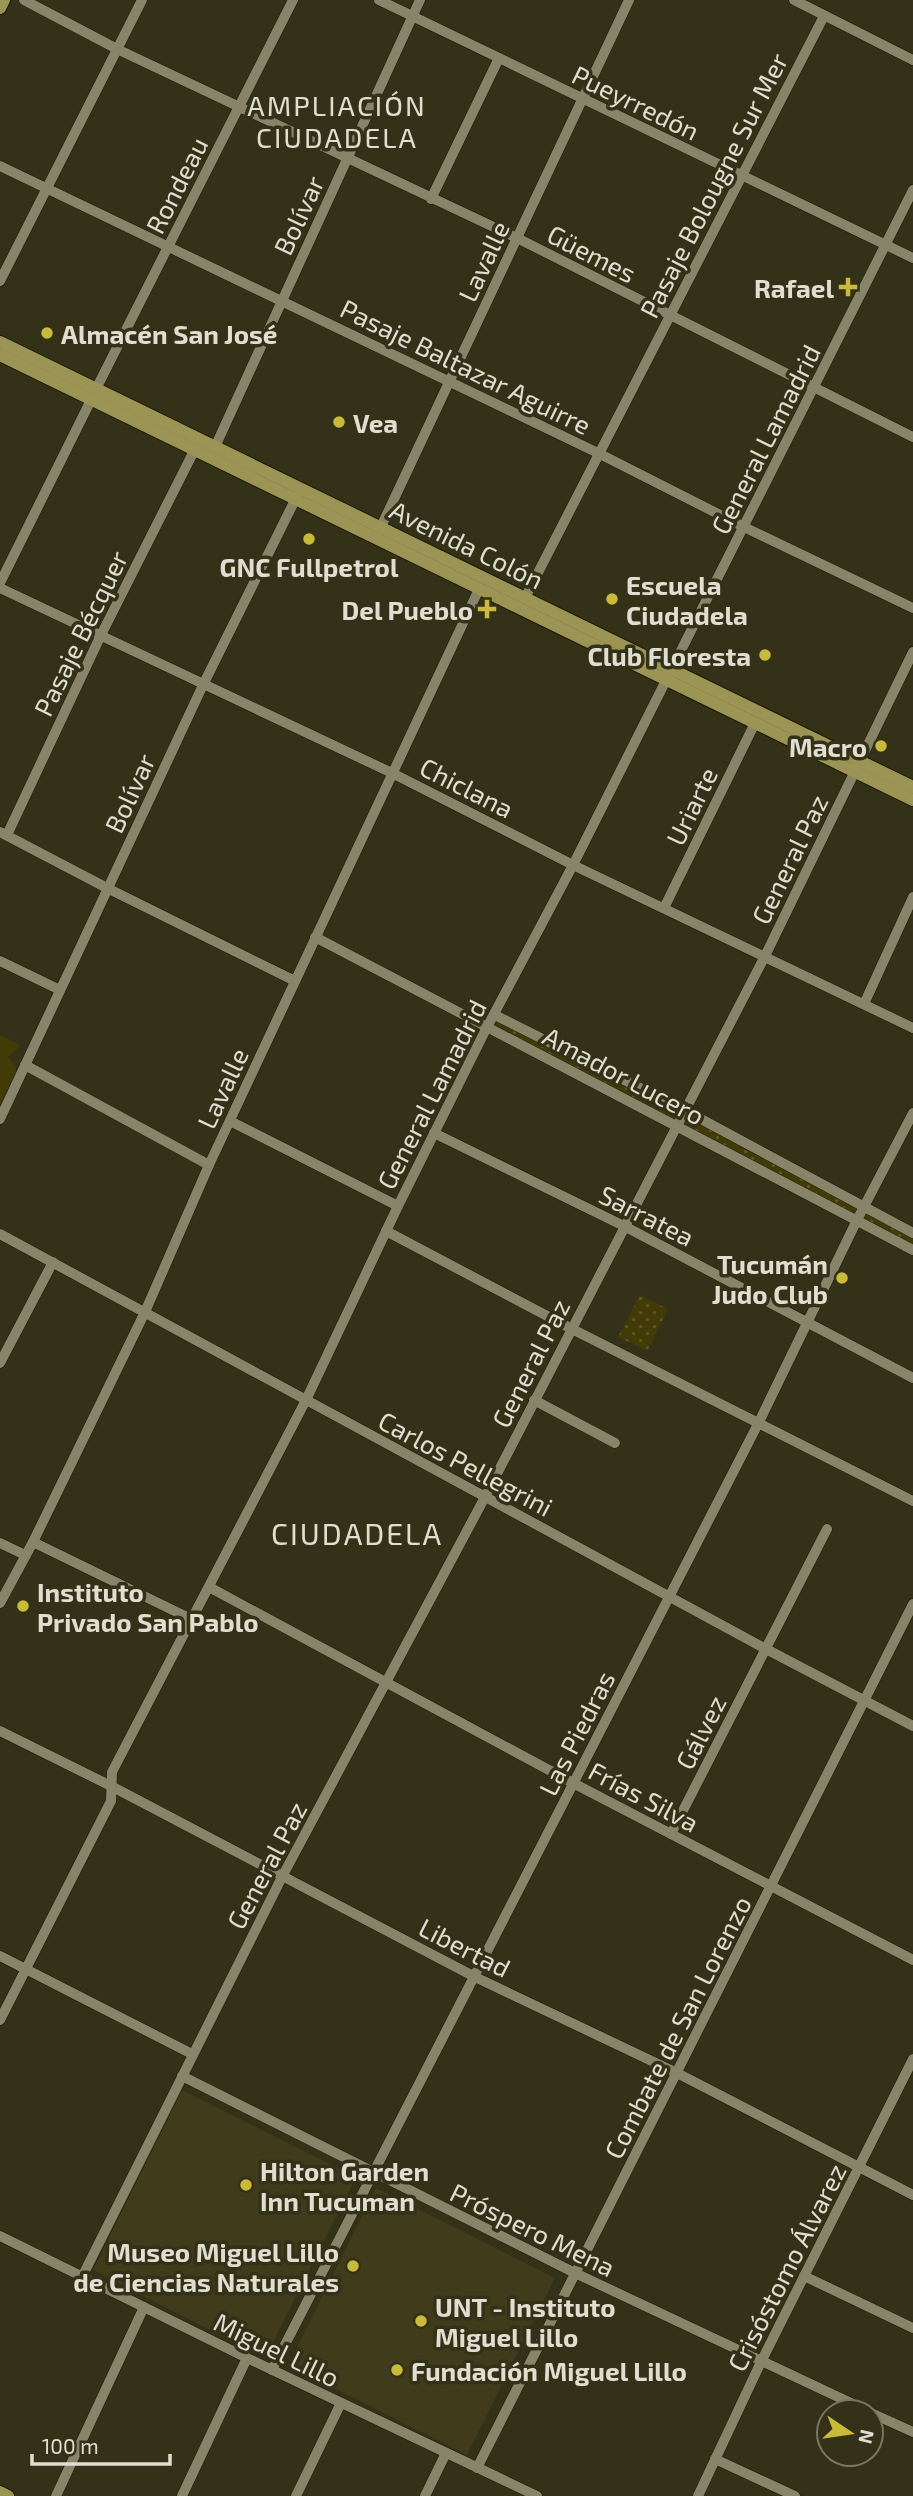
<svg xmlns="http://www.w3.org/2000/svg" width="913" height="2496" font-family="'Exo 2',sans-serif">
	<defs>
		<pattern id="park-dots" width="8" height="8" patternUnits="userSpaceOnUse" patternTransform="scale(1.75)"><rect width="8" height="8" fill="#423b08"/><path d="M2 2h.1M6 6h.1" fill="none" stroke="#5d572b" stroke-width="1.8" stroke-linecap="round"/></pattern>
	</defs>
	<rect width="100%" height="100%" fill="#343119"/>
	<g fill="#3f3b1b">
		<polygon points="182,2090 356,2177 265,2358 93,2270"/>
		<polygon points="376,2188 555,2278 467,2455 288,2365"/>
	</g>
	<g fill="url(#park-dots)">
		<polygon points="498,1020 680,1112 676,1120 494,1026"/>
		<polygon points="687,1116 859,1209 855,1215 682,1125"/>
		<polygon points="867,1213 913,1238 913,1246 863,1218"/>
		<polygon points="640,1295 668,1309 647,1351 618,1337"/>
	</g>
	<polygon fill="#423b08" points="0,1035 21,1046 8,1057 16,1066 16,1074 0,1104"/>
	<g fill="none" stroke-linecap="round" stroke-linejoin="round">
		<g stroke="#1c1902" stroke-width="11">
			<g id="minor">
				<polyline points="24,0 119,50 517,238 913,437"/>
				<polyline points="379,0 913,258"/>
				<polyline points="794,0 913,60"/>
				<polyline points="0,166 598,453 744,527 913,608"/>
				<polyline points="431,199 499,58"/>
				<polyline points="0,281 142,0"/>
				<polyline points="96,389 293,0"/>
				<polyline points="215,447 420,0"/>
				<polyline points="379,531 629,0"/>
				<polyline points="0,583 91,400"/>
				<polyline points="0,588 392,773 573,865 913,1028"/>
				<polyline points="525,598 824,16"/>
				<polyline points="0,832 107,888 295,981"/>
				<polyline points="7,835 100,637 194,451"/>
				<polyline points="664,908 755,723"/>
				<polyline points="315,937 913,1250"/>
				<polyline points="0,961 60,990"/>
				<polyline points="864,1004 913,897"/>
				<polyline points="495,1015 686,1111 913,1233"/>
				<polyline points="25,1065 209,1165"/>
				<polyline points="0,1119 203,685 298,494"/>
				<polyline points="230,1121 398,1206"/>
				<polyline points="434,1133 624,1226 913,1378"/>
				<polyline points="386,1231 572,1329 913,1501"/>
				<polyline points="0,1234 766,1649 913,1726"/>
				<polyline points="0,1363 53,1262"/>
				<polyline points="534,1400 615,1443"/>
				<polyline points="33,1542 191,1619"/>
				<polyline points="0,1543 25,1555"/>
				<polyline points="209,1587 573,1783 913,1960"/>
				<polyline points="0,1603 33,1542 145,1312 209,1165 479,589"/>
				<polyline points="0,1731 111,1786 475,1977 677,2073 913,2195"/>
				<polyline points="671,1834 827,1529"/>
				<polyline points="0,1956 192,2054"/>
				<polyline points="0,2020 111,1801 112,1772 306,1400 398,1206 485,1031 573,865 913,190"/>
				<polyline points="182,2076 575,2273 870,2412"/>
				<polyline points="0,2236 247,2358 537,2496"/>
				<polyline points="804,2276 913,2328"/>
				<polyline points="82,2277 283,1875 485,1497 765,956 913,652"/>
				<polyline points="272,2370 759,1422 857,1220 913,1113"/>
				<polyline points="871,2413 913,2432"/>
				<polyline points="715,2459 795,2496"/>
				<polyline points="477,2468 913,1604"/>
				<polyline points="56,2496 144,2307"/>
				<polyline points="182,2496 247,2358"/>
				<polyline points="296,2496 341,2403"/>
				<polyline points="425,2496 446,2453"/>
				<polyline points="698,2496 761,2362 913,2059"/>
			</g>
		</g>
		<g stroke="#1c1902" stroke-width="14">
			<g id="major">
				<polyline points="0,8 4,0"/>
				<polyline points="0,342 913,787"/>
				<polyline points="0,355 913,800"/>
				<polyline points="0,2492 8,2496"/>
			</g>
		</g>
		<use href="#minor" stroke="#888469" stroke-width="10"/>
		<use href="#major" stroke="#9c9455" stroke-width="12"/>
	</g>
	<g fill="#cbba39" stroke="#343119" stroke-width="2.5">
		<path d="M844.5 276.5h7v7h7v7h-7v7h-7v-7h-7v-7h7z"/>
		<circle cx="47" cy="333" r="7"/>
		<circle cx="339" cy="422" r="7"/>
		<circle cx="309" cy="539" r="7"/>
		<circle cx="612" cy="599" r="7"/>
		<path d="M483.5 598.5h7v7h7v7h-7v7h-7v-7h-7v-7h7z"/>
		<circle cx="765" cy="655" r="7"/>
		<circle cx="881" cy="746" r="7"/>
		<circle cx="842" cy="1278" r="7"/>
		<circle cx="23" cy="1606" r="7"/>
		<circle cx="246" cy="2185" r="7"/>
		<circle cx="353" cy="2266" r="7"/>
		<circle cx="421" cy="2321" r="7"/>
		<circle cx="397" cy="2370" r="7"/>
	</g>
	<g text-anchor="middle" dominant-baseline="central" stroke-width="7" stroke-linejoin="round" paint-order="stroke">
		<g font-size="26" fill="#e0ded0" stroke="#343119">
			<text transform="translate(636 102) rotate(26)">Pueyrredón</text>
			<text transform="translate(176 185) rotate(-63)">Rondeau</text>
			<text transform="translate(713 185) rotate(-63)">Pasaje Bolougne Sur Mer</text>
			<text transform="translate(298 215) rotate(-65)">Bolívar</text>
			<text transform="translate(592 253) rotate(27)">Güemes</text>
			<text transform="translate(483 261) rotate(-65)">Lavalle</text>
			<text transform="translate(466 366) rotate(26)">Pasaje Baltazar Aguirre</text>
			<text transform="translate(765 439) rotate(-63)">General Lamadrid</text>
			<text transform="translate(467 544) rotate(26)">Avenida Colón</text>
			<text transform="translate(80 633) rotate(-64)">Pasaje Bécquer</text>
			<text transform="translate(467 787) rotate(27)">Chiclana</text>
			<text transform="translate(129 793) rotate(-65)">Bolívar</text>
			<text transform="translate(691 806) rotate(-64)">Uriarte</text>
			<text transform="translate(789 859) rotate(-64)">General Paz</text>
			<text transform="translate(624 1075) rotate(28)">Amador Lucero</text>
			<text transform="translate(222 1088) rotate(-65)">Lavalle</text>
			<text transform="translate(431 1094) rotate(-63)">General Lamadrid</text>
			<text transform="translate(647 1215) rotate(27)">Sarratea</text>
			<text transform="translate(530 1363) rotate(-63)">General Paz</text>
			<text transform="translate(466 1463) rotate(28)">Carlos Pellegrini</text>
			<text transform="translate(700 1732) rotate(-63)">Gálvez</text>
			<text transform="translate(576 1733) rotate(-63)">Las Piedras</text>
			<text transform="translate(644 1796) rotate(28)">Frías Silva</text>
			<text transform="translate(266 1865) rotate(-62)">General Paz</text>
			<text transform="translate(465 1947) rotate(27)">Libertad</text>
			<text transform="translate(677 2027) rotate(-63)">Combate de San Lorenzo</text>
			<text transform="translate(533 2229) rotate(26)">Próspero Mena</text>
			<text transform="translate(786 2267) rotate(-63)">Crisóstomo Álvarez</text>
			<text transform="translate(277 2349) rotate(26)">Miguel Lillo</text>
		</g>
		<g font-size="26" font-weight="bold" fill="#e0ded0" stroke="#343119" text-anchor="start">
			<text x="834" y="287" text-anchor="end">Rafael</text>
			<text x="61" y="333">Almacén San José</text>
			<text x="353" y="422">Vea</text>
			<text x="309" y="566" text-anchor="middle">GNC Fullpetrol</text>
			<text x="626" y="584">Escuela<tspan x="626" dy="30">Ciudadela</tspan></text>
			<text x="473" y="609" text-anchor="end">Del Pueblo</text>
			<text x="751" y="655" text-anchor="end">Club Floresta</text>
			<text x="867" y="746" text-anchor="end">Macro</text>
			<text x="828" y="1263" text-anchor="end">Tucumán<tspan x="828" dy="30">Judo Club</tspan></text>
			<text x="37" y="1591">Instituto<tspan x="37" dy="30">Privado San Pablo</tspan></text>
			<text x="260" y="2170">Hilton Garden<tspan x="260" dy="30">Inn Tucuman</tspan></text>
			<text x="339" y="2251" text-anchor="end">Museo Miguel Lillo<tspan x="339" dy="30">de Ciencias Naturales</tspan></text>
			<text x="435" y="2306">UNT - Instituto<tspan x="435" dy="30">Miguel Lillo</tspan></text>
			<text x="411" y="2370">Fundación Miguel Lillo</text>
		</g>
		<g font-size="28" letter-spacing="2" fill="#e0ded0" stroke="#343119">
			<text x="337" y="105">AMPLIACIÓN<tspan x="337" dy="32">CIUDADELA</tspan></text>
		</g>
		<g font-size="30" letter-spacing="2" fill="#e0ded0" stroke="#343119">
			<text x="357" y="1533">CIUDADELA</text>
		</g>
	</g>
	<g transform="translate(850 2433) rotate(103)"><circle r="33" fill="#343119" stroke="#797662" stroke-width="2"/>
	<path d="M0-5L12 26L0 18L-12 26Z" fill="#cbba39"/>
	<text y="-10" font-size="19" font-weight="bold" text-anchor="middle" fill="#e0ded0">N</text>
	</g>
	<path d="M32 2454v10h138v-10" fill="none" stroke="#e0ded0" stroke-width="3.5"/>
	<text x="42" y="2454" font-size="21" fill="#e0ded0" stroke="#343119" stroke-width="5" paint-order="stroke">100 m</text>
</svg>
